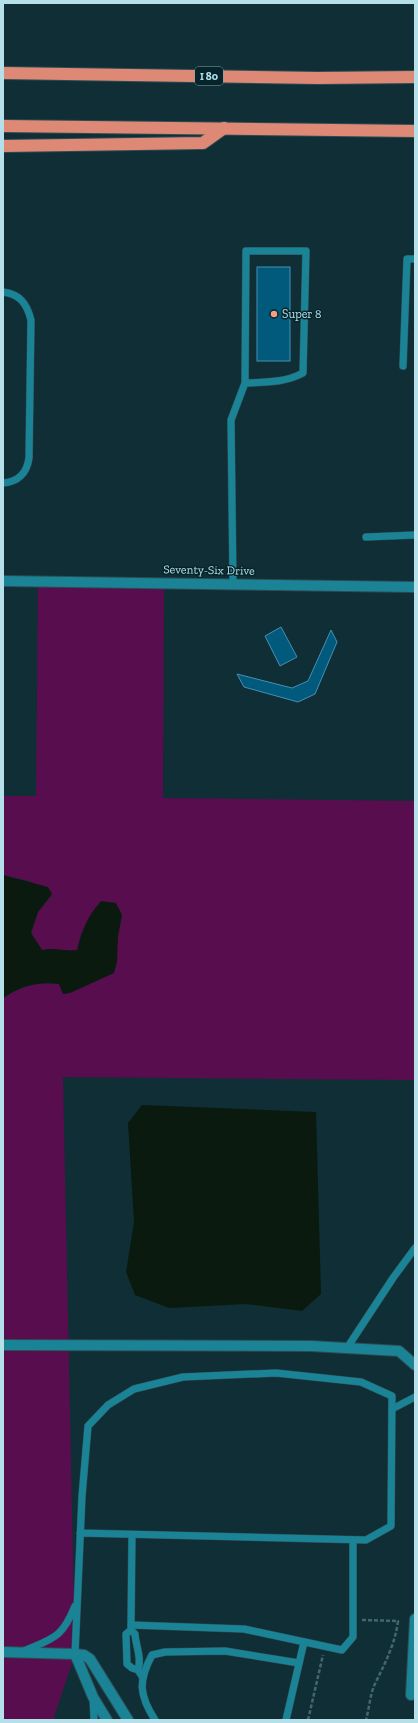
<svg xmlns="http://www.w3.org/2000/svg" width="418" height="1723" font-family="'Zilla Slab',serif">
	<rect width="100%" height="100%" fill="#102e35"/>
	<path fill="#580d4f" d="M38,581L164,583L163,798L415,801V1080L63,1077L75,1654L53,1720H3V998C20,986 38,981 59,984L118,936L122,915L81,933L78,950C65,952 55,947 42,950L31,933L38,912L52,895L29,881L3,875V796H36Z"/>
	<g fill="#0a1a0f">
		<path d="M3,875L48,887L52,894L38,912L31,933L42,950C55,947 65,952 77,950C82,930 87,917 101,901L116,903L122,915L118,936L117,962L114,973L70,993L63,994L59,984C38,981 20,986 3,998Z"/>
		<polygon points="142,1105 316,1112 321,1294 302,1311 246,1304 169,1308 135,1295 126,1272 134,1222 128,1123"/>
	</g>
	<g fill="#015a7c" stroke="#458fb5">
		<rect x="257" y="267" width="33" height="94"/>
		<polygon points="281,627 297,657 280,666 265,636"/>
		<polygon points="331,630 337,642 315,694 298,702 244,687 237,674 292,688 308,681"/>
	</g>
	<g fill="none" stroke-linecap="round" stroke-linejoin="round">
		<g stroke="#2f4b52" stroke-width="8">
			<g id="service">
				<path d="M3,292C20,294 27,304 31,320L29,458C27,473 18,482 3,483"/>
				<polyline points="403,366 407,259 415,259"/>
				<polyline points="366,537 415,535"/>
				<path d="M233,583L231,420L245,383L246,251H306L303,373C284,383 266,382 245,383"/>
				<polyline points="347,1348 393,1278 415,1248"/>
				<polyline points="392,1409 415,1397"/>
				<polyline points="132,1535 131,1625 244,1629 342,1650 353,1637 353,1540"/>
				<path d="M131,1627V1630L135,1634C136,1647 142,1658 138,1670"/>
				<polyline points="131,1630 126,1634 127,1664 132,1668 138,1670 143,1678"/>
				<path d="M24,1651C54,1638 62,1638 75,1606"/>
				<polyline points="75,1654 82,1496 88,1426 108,1405 134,1389 183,1377 276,1373 361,1382 392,1396 391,1526 366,1540 80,1533"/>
				<polyline points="93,1697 94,1720"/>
				<path d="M155,1720C139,1695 138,1681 152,1655L165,1652L225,1651L299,1663"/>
				<polyline points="286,1720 304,1642"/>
			</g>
		</g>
		<g stroke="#2f4b52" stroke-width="12">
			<g id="minor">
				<polyline points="3,581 415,587"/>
				<polyline points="3,1345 311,1346 399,1351 415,1365"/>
				<polyline points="3,1652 75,1654"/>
				<polyline points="411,1695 415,1619"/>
				<polyline points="107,1720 93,1697 75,1654 84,1655 90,1659 128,1720"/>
			</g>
		</g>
		<g stroke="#2f4b52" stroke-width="14">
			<g id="motorway">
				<polyline points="3,73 318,78 415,77"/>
				<polyline points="3,126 415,131"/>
				<polyline points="3,146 203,143 224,128"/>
			</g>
		</g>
		<g stroke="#44666e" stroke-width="2.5" stroke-dasharray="4 2" stroke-linecap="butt">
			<path d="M362,1620L398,1621C395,1645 384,1665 374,1686C370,1696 369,1709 366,1720"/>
			<polyline points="308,1720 323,1655"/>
		</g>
		<use href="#service" stroke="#1a8396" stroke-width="7"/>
		<use href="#minor" stroke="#1a8396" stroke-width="10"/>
		<use href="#motorway" stroke="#dd8976" stroke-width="12"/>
	</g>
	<circle fill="#f49e8a" stroke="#06242a" stroke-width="1.5" cx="274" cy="314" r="4"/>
	<g text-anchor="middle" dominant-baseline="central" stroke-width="3" stroke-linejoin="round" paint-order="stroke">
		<rect fill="#06242a" stroke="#80a8b0" stroke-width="1" x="195" y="67" width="28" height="18" rx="3"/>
		<g font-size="11" font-weight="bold" fill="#b5e0ea">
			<text x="209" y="76">I 80</text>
		</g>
		<g font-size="12" fill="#b5e0ea" stroke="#06242a" text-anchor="start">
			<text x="282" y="314">Super 8</text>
		</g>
		<g font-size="12" fill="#b5e0ea" stroke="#06242a">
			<text transform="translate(209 570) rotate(1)">Seventy-Six Drive</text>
		</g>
	</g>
	<rect width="418" height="1723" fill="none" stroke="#b5e0ea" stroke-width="8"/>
</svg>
